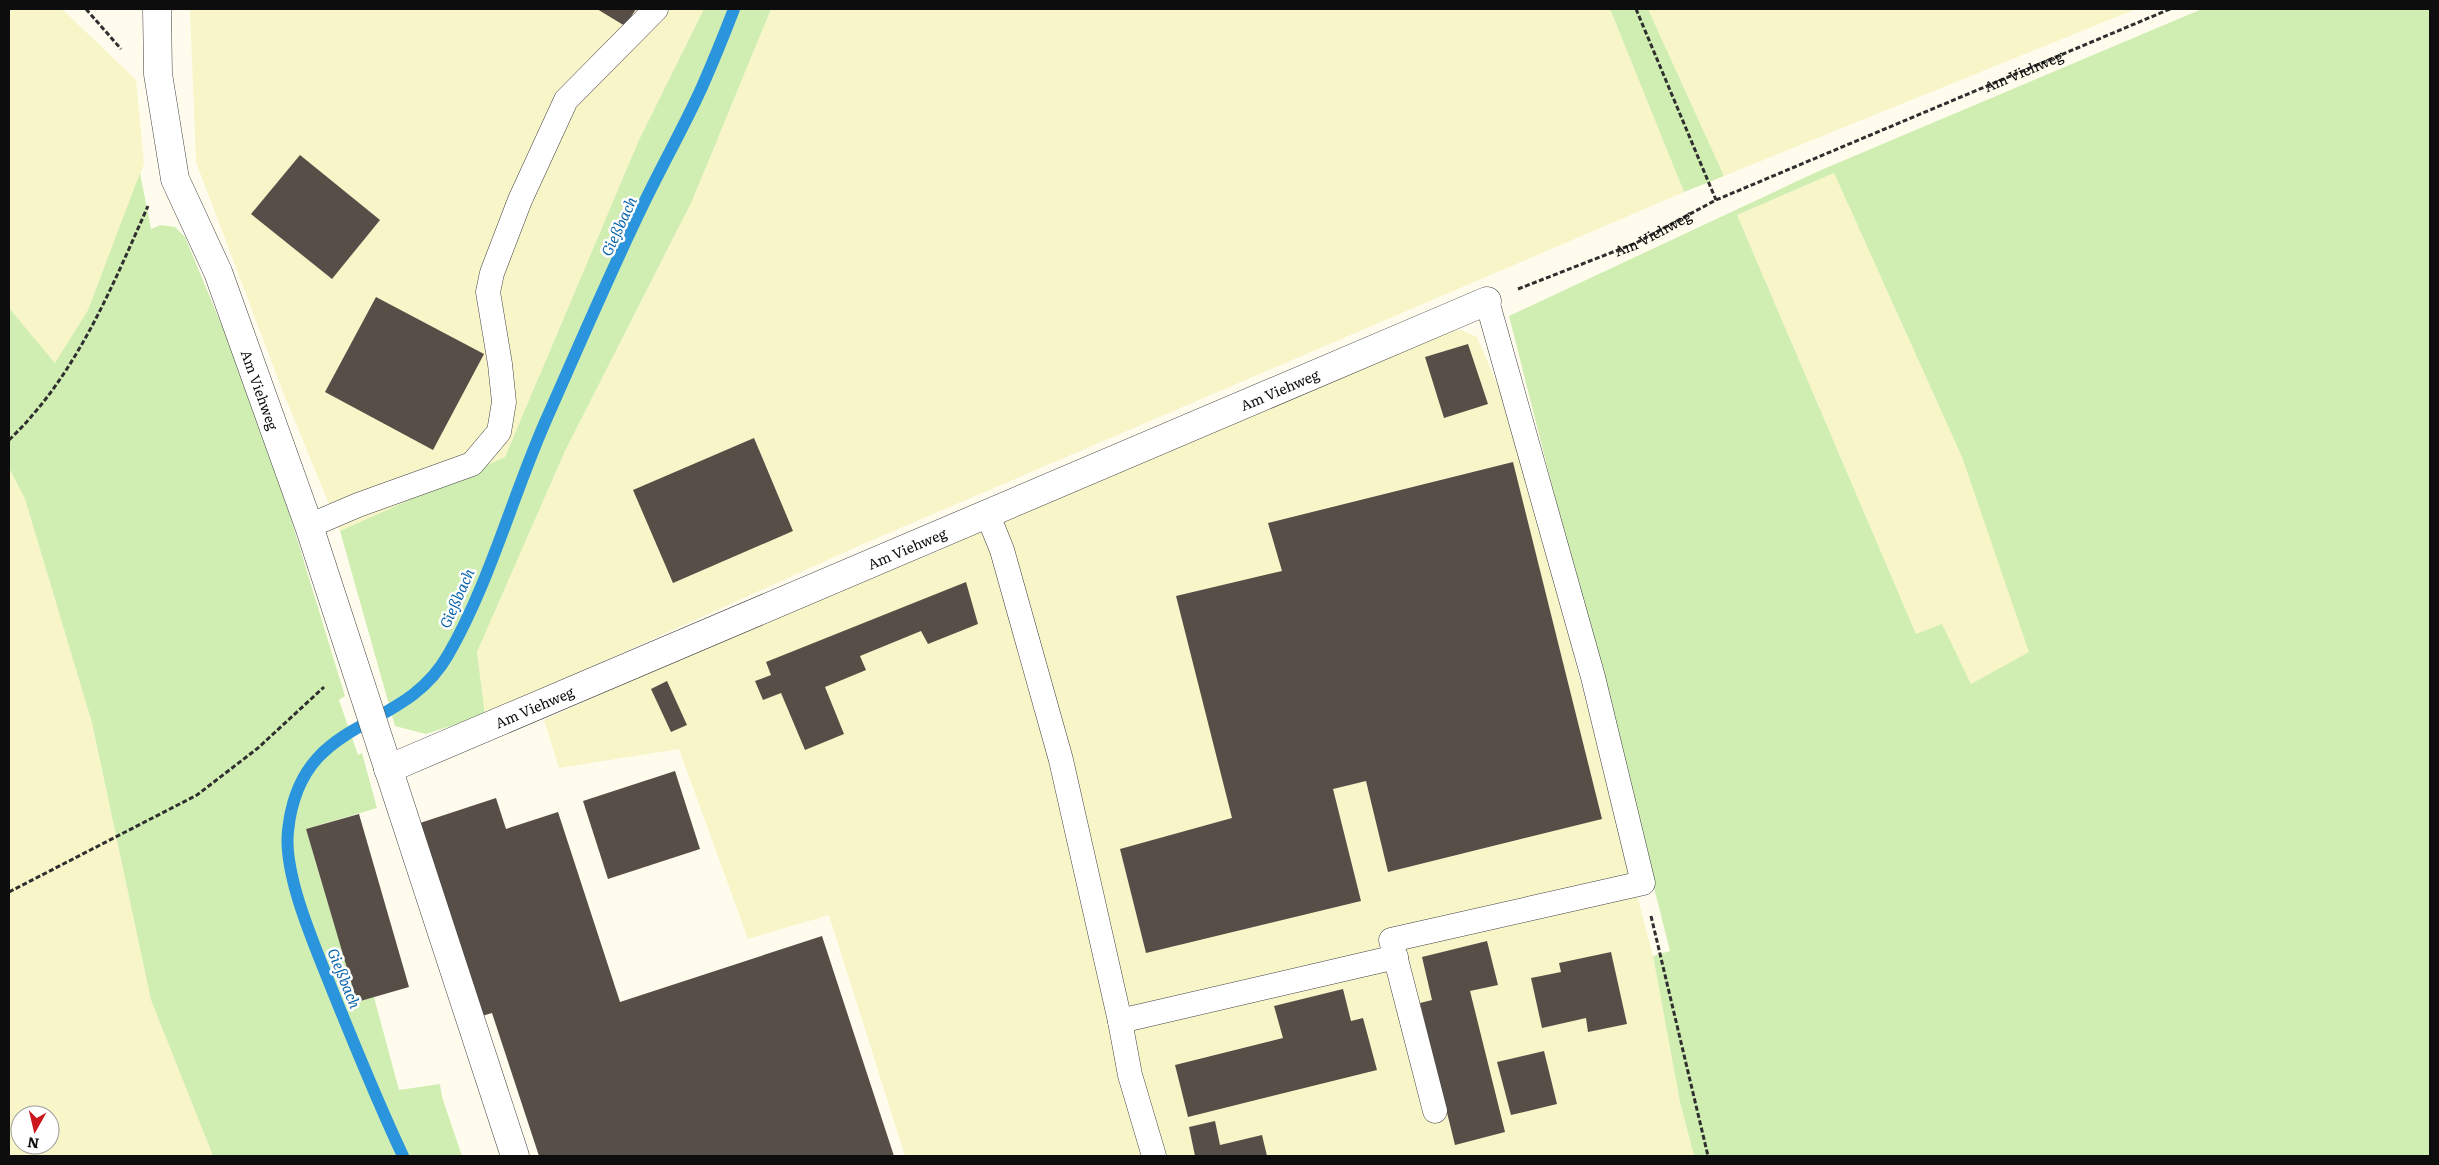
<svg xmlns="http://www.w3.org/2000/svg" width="2439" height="1165" font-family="Literata,serif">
	<rect width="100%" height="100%" fill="#fffced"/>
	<g fill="#f8f5c9" fill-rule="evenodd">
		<polygon points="9,9 62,9 136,80 144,164 88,310 55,363 9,308"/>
		<polygon points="190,9 704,9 639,140 505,457 340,531 283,392 196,162"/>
		<polygon points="771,9 1610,9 1684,192 854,548 485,715 477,652 565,451 692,201"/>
		<polygon points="1648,9 2136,9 1724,176"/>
		<polygon points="1834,173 1962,457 2030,652 1971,684 1942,625 1916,634 1737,215"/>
		<polygon points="1461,330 1477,337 1510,414 1653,956 1680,1102 1694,1156 905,1156 829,915 748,939 679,749 559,768 544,720 786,610 939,551 1048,496 1435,333"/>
		<path d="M9,468L25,499L92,723L151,1000L213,1156H9ZM20,1115H50V1145H20Z"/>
	</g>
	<g fill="#d1eeb2" fill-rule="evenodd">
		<polygon points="704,9 771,9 692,201 565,451 477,652 485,715 426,734 395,726 340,531 505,457 639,140"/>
		<polygon points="1610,9 1648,9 1724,176 1684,192"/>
		<path d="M2202,9H2430V1156H1694L1680,1102L1653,956L1670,951L1509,316L1821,170ZM1834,173L1962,457L2029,652L1971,684L1942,624L1916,634L1737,215Z"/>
		<polygon points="140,173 151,229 161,225 175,227 185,237 236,360 272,457 345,696 339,700 358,755 362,753 377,808 306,829 357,1001 374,997 399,1090 440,1084 442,1097 462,1156 213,1156 151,1000 92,723 25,499 9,468 9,308 55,363 88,310"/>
	</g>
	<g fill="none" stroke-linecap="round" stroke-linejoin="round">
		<path stroke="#2a94dc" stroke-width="12" d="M403,1156C377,1101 354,1044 331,987C315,946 283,875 288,831C300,713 402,736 448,655C490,582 512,497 546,420C578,348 609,275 643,205C662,165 684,127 702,87C713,62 724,35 734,9"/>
	</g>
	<g fill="#574e48">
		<polygon points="597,9 636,9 625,26"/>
		<polygon points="300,155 380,220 332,279 251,214"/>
		<polygon points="376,297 484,354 433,450 325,392"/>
		<polygon points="1468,344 1488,404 1444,418 1425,357"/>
		<polygon points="754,438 793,531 673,583 633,490"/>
		<polygon points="1513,462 1602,819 1388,872 1366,781 1333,789 1361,901 1146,953 1120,849 1232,818 1176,596 1282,571 1268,523"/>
		<polygon points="966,582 978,624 928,644 921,631 860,656 866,670 825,687 844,734 805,750 781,693 763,700 755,681 771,675 766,662"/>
		<polygon points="667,681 687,725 671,732 651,689"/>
		<polygon points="675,771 700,849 608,879 583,801"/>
		<polygon points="496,798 506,829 558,812 620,1002 822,936 894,1156 539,1156 492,1013 482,1016 420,823"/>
		<polygon points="359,814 409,987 357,1002 306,829"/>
		<polygon points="1487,941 1498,985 1470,991 1505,1132 1455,1145 1420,1003 1432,1000 1422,957"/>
		<polygon points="1611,952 1627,1024 1588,1032 1586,1018 1542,1028 1531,978 1561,972 1559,963"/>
		<polygon points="1343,989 1351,1021 1363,1018 1377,1070 1188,1117 1175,1065 1283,1038 1274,1006"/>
		<polygon points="1544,1051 1557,1104 1511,1115 1497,1062"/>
		<polygon points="1215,1121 1220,1145 1262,1135 1267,1156 1195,1156 1189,1127"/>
	</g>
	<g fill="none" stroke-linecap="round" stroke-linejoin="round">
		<g stroke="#404040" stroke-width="25">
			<g id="service">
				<polyline points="987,513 1002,550 1061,760 1120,1021 1130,1075 1154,1156"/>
				<polyline points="309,526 358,505 472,464 499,432 504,402 500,364 488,292 492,273 520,200 566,100 656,9"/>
				<polyline points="1120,1021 1396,957"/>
				<polyline points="1435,1111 1391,940 1643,883 1593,677 1487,301"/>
			</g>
		</g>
		<g stroke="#404040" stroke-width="29">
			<g id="minor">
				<path id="s2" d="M157,9L158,74L175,179L218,272L309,526L515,1156"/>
				<path id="s3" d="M388,769L1487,301"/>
			</g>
		</g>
		<g stroke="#2f2f2f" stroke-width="3" stroke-dasharray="5 2.5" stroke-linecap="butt">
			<polyline points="86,9 121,49"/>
			<polyline points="1636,9 1716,200"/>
			<path id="s1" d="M1518,289L1636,243L1716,200L2170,9"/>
			<path d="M9,440C76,376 111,289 148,206"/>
			<polyline points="9,892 197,795 258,748 324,687"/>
			<polyline points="1651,916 1708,1156"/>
		</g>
		<use href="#service" stroke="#fff" stroke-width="24"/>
		<use href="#minor" stroke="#fff" stroke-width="28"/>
	</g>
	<g text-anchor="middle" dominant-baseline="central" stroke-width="5" stroke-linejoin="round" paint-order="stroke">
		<g font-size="14" fill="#0d0d0d" stroke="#fff">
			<text stroke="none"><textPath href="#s1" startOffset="551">Am Viehweg</textPath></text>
			<text stroke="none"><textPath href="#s1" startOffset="146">Am Viehweg</textPath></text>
			<text stroke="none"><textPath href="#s3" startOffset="969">Am Viehweg</textPath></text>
			<text stroke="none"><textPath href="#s2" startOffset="399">Am Viehweg</textPath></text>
			<text stroke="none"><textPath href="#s3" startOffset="564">Am Viehweg</textPath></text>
			<text stroke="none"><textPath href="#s3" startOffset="159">Am Viehweg</textPath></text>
		</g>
		<g font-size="15" font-style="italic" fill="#0964ac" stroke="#fff">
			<text transform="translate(618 226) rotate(-65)">Gießbach</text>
			<text transform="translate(456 598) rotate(-66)">Gießbach</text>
			<text transform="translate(345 978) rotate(68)">Gießbach</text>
		</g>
	</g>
	<rect width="2439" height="1165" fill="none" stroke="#0d0d0d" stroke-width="20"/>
	<g transform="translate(35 1130) rotate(188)"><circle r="24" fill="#ffffff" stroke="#9e9e9e"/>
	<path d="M0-4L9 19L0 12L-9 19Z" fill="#cc161d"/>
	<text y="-8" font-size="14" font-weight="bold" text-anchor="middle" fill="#0d0d0d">N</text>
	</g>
</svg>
